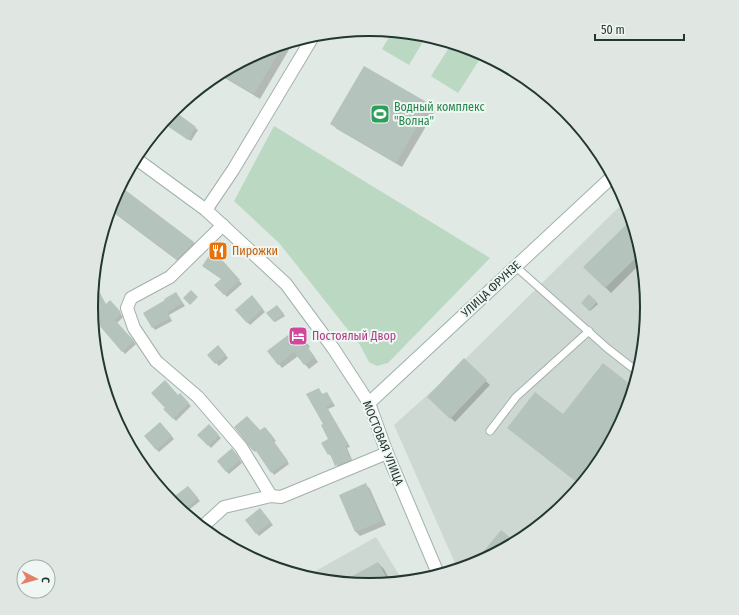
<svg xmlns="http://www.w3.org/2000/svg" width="739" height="615" font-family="'Fira Sans Condensed',sans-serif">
	<rect width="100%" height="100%" fill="#e0e9e4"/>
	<g fill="#ced8d3">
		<polygon points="626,200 643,253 648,308 643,362 627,414 601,462 566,505 524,539 476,565 458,570 394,425 443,381"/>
		<polygon points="376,537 404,583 369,586 315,581 305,577"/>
	</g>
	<g fill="#bbd8c2">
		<polygon points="393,31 427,35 409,65 382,49"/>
		<polygon points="452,43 476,50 483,54 458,93 431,76"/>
		<polygon points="274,126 490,258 388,363 377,366 369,362 360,345 280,244 234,201"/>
	</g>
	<g fill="#0003">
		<polygon points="294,41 260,99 218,74 240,62 246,66 263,50"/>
		<polygon points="365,67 430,105 435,111 402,167 337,129 332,124"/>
		<polygon points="172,111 198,130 191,141 163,123"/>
		<polygon points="119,187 194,243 202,251 186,267 110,210 112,201"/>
		<polygon points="632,220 643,253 643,261 611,293 585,267"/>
		<polygon points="225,265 242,284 227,297 216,285 222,279 203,266"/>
		<polygon points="176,293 185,306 169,315 172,321 155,330 144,313 167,300"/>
		<polygon points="589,295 598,304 590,311 582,303"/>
		<polygon points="254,299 265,312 250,325 236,310"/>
		<polygon points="112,304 123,317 117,323 136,344 125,354 93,317"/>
		<polygon points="277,306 285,316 275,322 268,313"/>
		<polygon points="300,334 310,347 308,348 318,362 309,369 298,356 282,368 268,352"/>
		<polygon points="221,349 228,358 219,366 208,355"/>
		<polygon points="464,360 490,385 455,422 429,397"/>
		<polygon points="318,389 323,395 329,396 335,406 328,409 350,447 347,448 353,462 339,468 322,443 330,439 324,424"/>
		<polygon points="180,395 191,406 176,421 164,409"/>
		<polygon points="627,414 601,462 582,486 508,428 563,415"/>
		<polygon points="163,426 174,439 159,452 156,449"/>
		<polygon points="209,426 221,438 211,448 199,435"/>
		<polygon points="267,431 276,441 274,442 289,464 274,475 257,450 255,452 252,449 261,432"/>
		<polygon points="235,452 242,463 229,474 226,471"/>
		<polygon points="366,485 370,489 386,525 360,536 356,532 340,496"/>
		<polygon points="188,487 200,501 185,513 170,502"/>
		<polygon points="262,512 273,525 259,536 246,520"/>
		<polygon points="223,537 234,549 235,550 219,541"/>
		<polygon points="516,543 481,562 479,559"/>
		<polygon points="378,563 384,569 392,584 369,586 341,583"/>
	</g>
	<g fill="#b5c3bd">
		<polygon points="284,44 254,94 219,74 242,62 246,64 250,57 263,50"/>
		<polygon points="364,66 430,104 396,163 330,124"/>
		<polygon points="173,110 196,127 188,140 163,123"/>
		<polygon points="120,186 194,242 177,260 110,209 112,201"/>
		<polygon points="632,219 642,252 605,288 583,267"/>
		<polygon points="211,253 223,261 240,280 224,295 214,285 221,279 202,266"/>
		<polygon points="94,282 106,304 110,300 120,311 121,314 115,320 134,341 122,352 92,317 91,307"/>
		<polygon points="191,290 198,297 190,305 183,298"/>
		<polygon points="176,292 183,303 167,312 170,318 152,328 143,313 165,300 164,299"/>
		<polygon points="589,294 597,302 589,311 581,303"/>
		<polygon points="252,295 263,309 247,323 235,310"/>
		<polygon points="277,305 284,314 274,322 266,313"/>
		<polygon points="296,329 307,342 305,344 315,357 304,365 294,352 278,365 267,351"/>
		<polygon points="218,345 226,355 215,364 207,355"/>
		<polygon points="464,358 487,380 450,419 427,397"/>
		<polygon points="603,363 635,388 627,414 601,462 582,486 507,428 535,392 563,414"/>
		<polygon points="165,380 178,395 180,393 189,403 173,419 163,409 165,408 151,393"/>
		<polygon points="319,388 322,394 327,392 333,403 326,407 348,444 345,446 351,460 335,466 330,454 328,455 321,443 328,439 321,425 323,424 306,394"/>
		<polygon points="247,416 260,430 265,427 274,438 272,439 288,461 271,473 254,448 252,450 234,427"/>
		<polygon points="160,422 172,436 156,450 144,436"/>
		<polygon points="209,424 219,435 208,446 197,435"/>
		<polygon points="232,448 240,460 226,472 217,461"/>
		<polygon points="366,483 382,521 355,532 339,495"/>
		<polygon points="188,486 198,498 182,512 171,499"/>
		<polygon points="260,508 271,522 256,534 245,520"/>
		<polygon points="501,530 517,543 472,566"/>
		<polygon points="378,562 390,584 369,586 340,583"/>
	</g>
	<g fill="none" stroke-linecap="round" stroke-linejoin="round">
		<g stroke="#a3b0ab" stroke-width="9">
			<g id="lane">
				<polyline points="515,266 607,348 639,373"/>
				<polyline points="490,431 516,397 589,331"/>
			</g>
		</g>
		<g stroke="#a3b0ab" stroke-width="14">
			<g id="street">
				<polyline points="206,210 233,170 314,35"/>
				<polyline points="223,225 170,277 131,298 127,308 134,328 156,361 198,397 241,447 271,496"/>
				<polyline points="201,528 224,507 271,496 281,497 387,453"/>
			</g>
		</g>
		<g stroke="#a0b3ac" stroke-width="14">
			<g id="secondary">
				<polyline points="135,158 206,210 286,284 333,348 369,403 387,453 439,576"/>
				<polyline points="369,403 613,176"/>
			</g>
		</g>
		<use href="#lane" stroke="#fff" stroke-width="7"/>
		<use href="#street" stroke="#fff" stroke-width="12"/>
		<use href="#secondary" stroke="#fff" stroke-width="12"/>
	</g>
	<defs>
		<g id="stadium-square" transform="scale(1)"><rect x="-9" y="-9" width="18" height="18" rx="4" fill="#2e9e5b" stroke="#f0f6f3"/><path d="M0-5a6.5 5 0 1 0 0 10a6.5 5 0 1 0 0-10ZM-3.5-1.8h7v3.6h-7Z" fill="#fff"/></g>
		<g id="restaurant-square" transform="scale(1)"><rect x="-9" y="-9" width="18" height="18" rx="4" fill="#e8710a" stroke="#f0f6f3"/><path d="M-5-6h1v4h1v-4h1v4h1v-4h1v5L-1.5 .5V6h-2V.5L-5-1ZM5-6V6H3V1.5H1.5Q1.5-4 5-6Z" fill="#fff"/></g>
		<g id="hotel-square" transform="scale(1)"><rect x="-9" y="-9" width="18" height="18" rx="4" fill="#d1479c" stroke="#f0f6f3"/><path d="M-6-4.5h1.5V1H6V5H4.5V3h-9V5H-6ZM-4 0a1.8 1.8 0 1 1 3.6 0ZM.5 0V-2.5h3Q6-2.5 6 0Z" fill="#fff"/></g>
	</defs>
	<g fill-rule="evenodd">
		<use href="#stadium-square" x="380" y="114"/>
		<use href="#restaurant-square" x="218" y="251"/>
		<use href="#hotel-square" x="298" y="336"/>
	</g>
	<g text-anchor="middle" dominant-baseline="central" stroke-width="4" stroke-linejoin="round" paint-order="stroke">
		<g font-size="12" fill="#27864d" stroke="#f0f6f3" text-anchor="start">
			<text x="394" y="107">Водный комплекс<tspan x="394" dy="14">"Волна"</tspan></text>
		</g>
		<g font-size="12" fill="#c56008" stroke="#f0f6f3" text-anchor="start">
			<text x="232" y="251">Пирожки</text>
		</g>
		<g font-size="12" fill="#223731" stroke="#f0f6f3">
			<text transform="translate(491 289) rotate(-43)">УЛИЦА ФРУНЗЕ</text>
			<text transform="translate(383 443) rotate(68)">МОСТОВАЯ УЛИЦА</text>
		</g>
		<g font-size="12" fill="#b23c85" stroke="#f0f6f3" text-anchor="start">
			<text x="312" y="336">Постоялый Двор</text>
		</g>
	</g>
	<path d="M0 0H739V615H0ZM98 307a271 271 0 1 1 542 0a271 271 0 1 1-542 0Z" fill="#e0e7e3" fill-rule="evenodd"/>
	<path fill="none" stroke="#223731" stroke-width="2" d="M98 307a271 271 0 1 1 542 0a271 271 0 1 1-542 0Z"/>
	<g transform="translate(36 579) rotate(96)"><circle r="19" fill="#f0f6f3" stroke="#9eaaa5"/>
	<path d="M0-3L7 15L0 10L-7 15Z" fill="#e28065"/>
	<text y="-6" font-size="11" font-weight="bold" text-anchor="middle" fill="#223731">С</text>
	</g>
	<path d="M595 34v6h89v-6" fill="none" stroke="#223731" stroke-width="2"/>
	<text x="601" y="34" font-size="12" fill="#223731" stroke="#f0f6f3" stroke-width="3" paint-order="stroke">50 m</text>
</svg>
